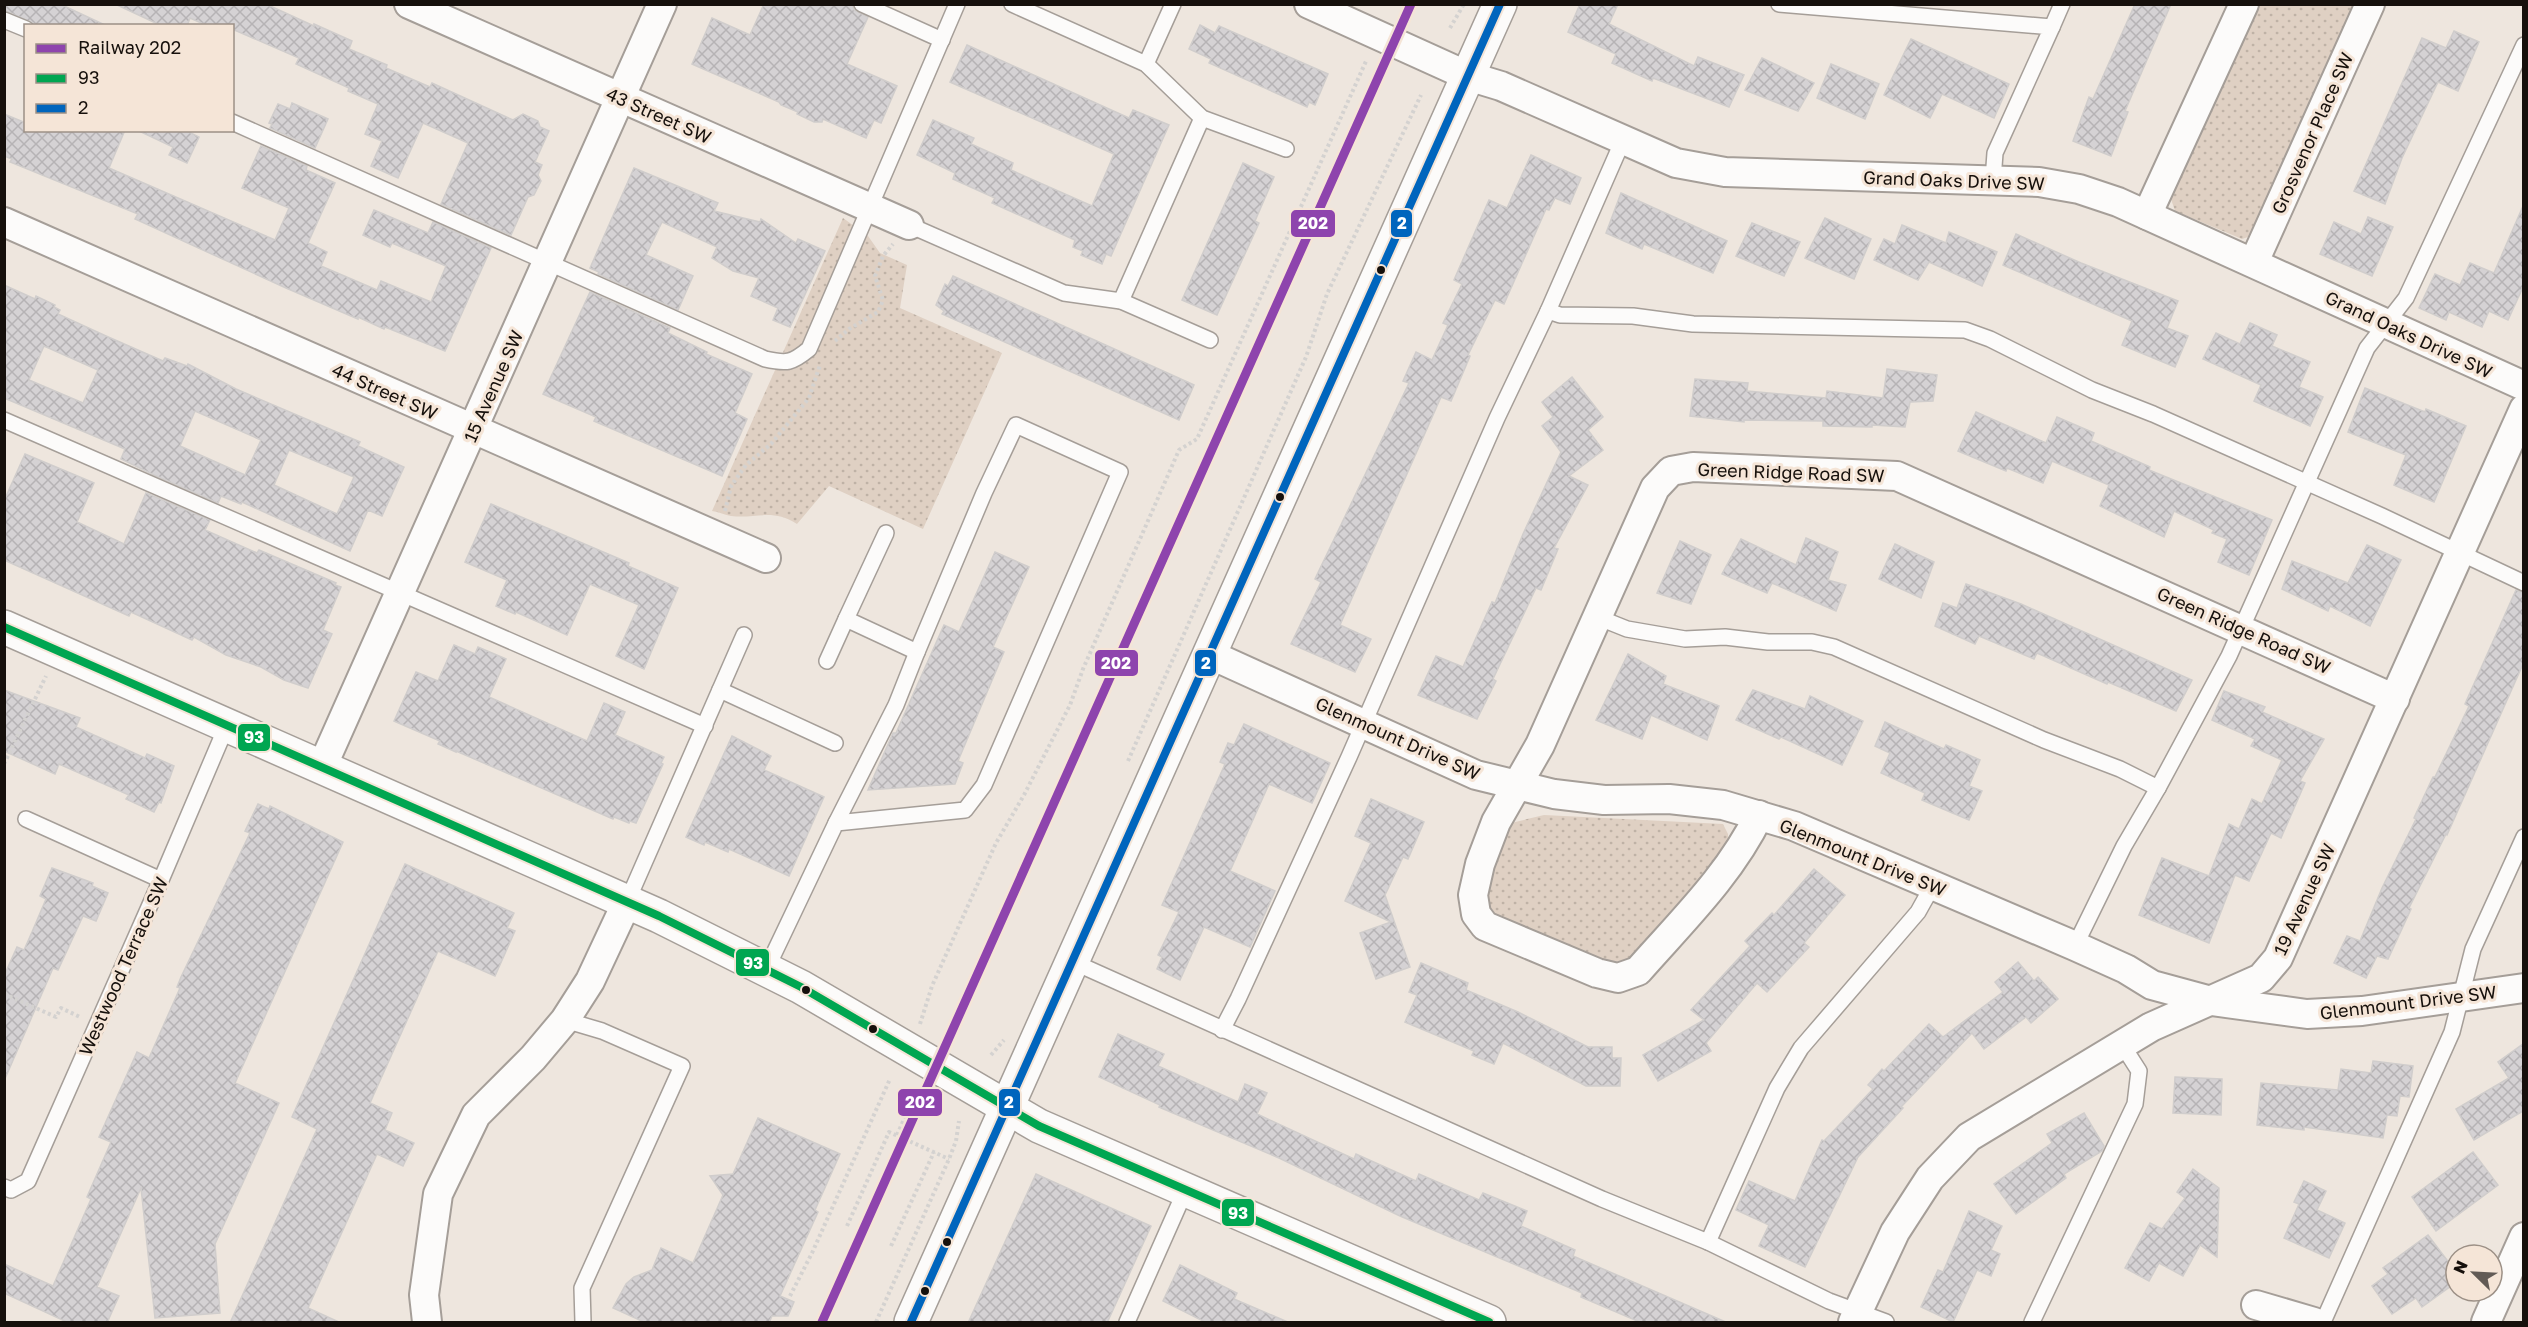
<svg xmlns="http://www.w3.org/2000/svg" width="2528" height="1327" font-family="'Golos Text',sans-serif">
	<defs>
		<pattern id="grass-dots" width="8" height="8" patternUnits="userSpaceOnUse" patternTransform="scale(1.5)"><rect width="8" height="8" fill="#dfd0c3"/><path d="M2 2h.1M6 6h.1" fill="none" stroke="#bfb2a6" stroke-width="1.8" stroke-linecap="round"/></pattern>
		<pattern id="building-cross-hatch" width="8" height="8" patternUnits="userSpaceOnUse" patternTransform="scale(1.5)"><rect width="8" height="8" fill="#d5d2d4"/><path d="M0 0l8 8M0 8l8-8" fill="none" stroke="#b6b3b5"/></pattern>
	</defs>
	<rect width="100%" height="100%" fill="#eee6de"/>
	<g fill="url(#grass-dots)">
		<polygon points="2258,5 2354,5 2251,236 2242,239 2175,211 2170,196"/>
		<path d="M843,218L868,236L880,253L907,265L900,308L1002,353L923,529L829,486L797,524C772,508 757,519 731,516C725,515 719,512 712,511Z"/>
		<path d="M1544,815L1723,824L1728,834V845L1627,966L1612,967L1489,913C1476,887 1498,850 1507,824Z"/>
	</g>
	<g fill="url(#building-cross-hatch)" stroke="#d0cdcc" stroke-width="1.5" fill-rule="evenodd">
		<polygon points="4,4 60,4 107,26 39,26 4,10"/>
		<polygon points="115,4 266,4 314,26 314,24 352,41 349,49 387,65 386,68 430,87 432,83 513,120 523,114 538,121 540,127 549,131 535,162 542,165 538,175 541,181 534,195 528,197 511,235 499,230 441,204 468,143 423,123 398,178 371,166 382,141 365,134 378,104 348,91 349,88 296,64 299,58 232,29 232,26 208,26 190,18 187,26 162,26"/>
		<polygon points="764,4 852,4 854,10 868,17 847,64 897,86 881,123 874,120 866,138 823,119 822,122 814,122 797,114 798,112 781,105 779,102 692,64 712,18 750,35"/>
		<polygon points="1580,4 1618,4 1609,24 1694,66 1698,57 1744,75 1729,107 1653,78 1652,81 1612,63 1616,54 1568,32"/>
		<polygon points="2135,4 2171,4 2125,111 2128,112 2111,156 2073,141 2089,97 2093,99"/>
		<polygon points="1200,25 1215,33 1219,26 1328,74 1315,105 1309,102 1307,107 1209,63 1211,59 1189,49"/>
		<polygon points="2454,31 2479,42 2458,91 2438,82 2402,158 2385,204 2354,191 2422,38 2446,48"/>
		<polygon points="1911,39 2009,84 1994,118 1942,94 1930,118 1884,95"/>
		<polygon points="967,45 1129,118 1133,110 1169,125 1111,256 1106,254 1102,264 1081,255 1083,251 1073,247 1075,240 992,203 995,198 953,179 955,173 917,155 933,120 974,138 971,144 1013,163 1011,170 1092,206 1114,154 950,82"/>
		<polygon points="1762,58 1814,83 1798,111 1745,90"/>
		<polygon points="1831,64 1879,84 1865,119 1817,98"/>
		<polygon points="292,103 328,119 315,148 270,128 272,124 269,123 278,104 290,109"/>
		<polygon points="4,114 26,123 26,130 125,130 109,168 275,240 289,208 242,188 261,146 307,166 306,170 335,183 308,243 327,252 321,266 377,290 381,281 431,302 446,266 392,243 390,247 363,235 374,210 428,233 433,222 491,248 445,351 385,327 384,329 358,317 358,319 286,288 135,219 138,214 10,162 12,159 4,156"/>
		<polygon points="137,130 185,130 199,137 187,163 169,155 173,147"/>
		<polygon points="1531,155 1581,178 1570,204 1555,198 1549,210 1546,209 1504,304 1495,300 1468,355 1470,356 1451,401 1441,397 1340,625 1371,639 1355,672 1291,644 1321,582 1315,579 1409,383 1403,381 1416,352 1432,360 1448,325 1443,323 1462,284 1454,280 1489,200 1507,208"/>
		<polygon points="1243,163 1274,177 1255,221 1259,223 1217,315 1182,300"/>
		<polygon points="634,168 718,203 714,211 760,222 761,219 796,243 798,239 825,251 790,327 773,320 778,308 751,296 759,278 733,271 712,258 717,247 662,222 646,255 693,276 678,310 598,274 599,272 590,268"/>
		<polygon points="1621,193 1727,241 1713,273 1644,244 1642,249 1606,233"/>
		<polygon points="2523,206 2523,287 2508,320 2489,311 2482,327 2449,312 2446,320 2419,308 2435,274 2460,285 2470,263 2494,273"/>
		<polygon points="2368,217 2393,227 2372,276 2320,254 2334,222 2361,234"/>
		<polygon points="1825,218 1871,239 1854,279 1805,258"/>
		<polygon points="1752,223 1800,242 1784,276 1736,256"/>
		<polygon points="1902,225 1946,243 1949,232 1997,252 1982,286 1929,262 1918,280 1874,260 1884,239 1895,244"/>
		<polygon points="2016,234 2081,263 2178,301 2167,328 2188,336 2175,367 2122,345 2132,321 2003,265"/>
		<polygon points="953,276 1194,385 1179,420 942,314 944,311 936,305 945,284 948,286"/>
		<path d="M4,285L35,299L36,296L55,305L54,307L60,310L58,314L106,336L163,361L165,358L187,366L188,364L236,389L360,442L358,446L404,467L382,516L368,510L350,551L242,502L241,504L221,496L218,503L154,475L121,459L125,449L4,398ZM44,346L98,370L83,403L29,380ZM195,411L261,440L245,475L180,446ZM289,450L354,477L337,514L274,485Z"/>
		<polygon points="590,292 670,328 668,333 707,352 706,354 752,374 735,413 747,419 722,476 594,421 596,417 543,394"/>
		<polygon points="2250,323 2277,335 2272,346 2310,362 2299,387 2323,397 2310,426 2254,401 2261,385 2203,359 2216,333 2240,344"/>
		<polygon points="1887,369 1937,375 1933,401 1910,402 1905,427 1872,425 1872,427 1823,426 1823,421 1744,420 1744,422 1690,416 1695,379 1748,383 1747,391 1826,398 1827,391 1883,398"/>
		<polygon points="1572,377 1603,417 1588,430 1603,450 1569,476 1588,485 1554,548 1558,549 1541,590 1536,588 1493,679 1496,681 1477,719 1418,695 1436,656 1463,667 1492,602 1495,603 1523,534 1561,452 1542,426 1553,417 1542,402"/>
		<polygon points="2365,388 2425,412 2426,409 2466,426 2434,502 2394,485 2406,455 2348,432"/>
		<polygon points="1976,412 2046,443 2057,417 2094,433 2091,441 2150,467 2149,470 2272,520 2249,575 2218,562 2227,539 2212,533 2214,530 2174,511 2164,537 2100,506 2109,485 2052,461 2043,483 2007,468 2006,471 1958,451"/>
		<polygon points="25,454 94,483 77,522 124,544 146,493 210,520 205,530 257,553 259,550 336,583 335,585 341,587 323,630 332,634 308,688 284,680 261,667 226,655 194,637 192,640 131,612 129,616 4,560 4,501"/>
		<polygon points="491,504 629,563 628,566 678,588 644,669 616,656 639,605 590,584 567,635 516,612 515,614 496,606 507,580 465,562"/>
		<polygon points="1806,538 1838,552 1828,580 1846,585 1836,611 1772,583 1767,593 1722,574 1741,539 1796,565"/>
		<polygon points="1680,541 1711,555 1691,604 1657,593"/>
		<polygon points="1895,544 1934,562 1921,598 1879,579"/>
		<polygon points="2367,545 2401,560 2370,626 2330,606 2328,611 2282,589 2292,561 2348,583"/>
		<polygon points="995,552 1029,567 993,647 1004,652 958,761 963,763 955,784 868,790 893,733 896,733 944,625 959,632"/>
		<polygon points="1966,584 2021,604 2192,680 2176,711 2108,682 2107,684 2037,653 2034,659 1979,636 1975,644 1935,626 1943,603 1957,608"/>
		<polygon points="2516,590 2523,593 2523,664 2447,835 2446,834 2409,908 2411,909 2388,959 2377,956 2366,978 2334,963 2347,936 2360,941 2382,888 2416,819 2414,818 2433,777 2435,777 2469,706 2465,704"/>
		<polygon points="454,645 475,654 478,647 506,659 489,697 587,741 604,703 625,712 615,735 664,757 661,763 663,764 636,823 630,821 629,823 614,817 613,819 456,751 456,752 438,744 440,741 394,721 416,672 438,681"/>
		<polygon points="1628,654 1666,676 1663,684 1719,706 1707,740 1651,715 1642,739 1596,720"/>
		<polygon points="4,690 80,718 76,727 145,758 147,754 174,766 161,803 159,802 154,812 126,799 129,795 59,764 55,774 4,751"/>
		<polygon points="1753,690 1805,709 1810,696 1863,721 1842,765 1781,737 1779,739 1736,720"/>
		<polygon points="2224,691 2265,707 2262,712 2324,739 2300,781 2305,783 2281,838 2271,833 2249,881 2235,875 2209,943 2139,915 2162,858 2209,876 2229,824 2239,829 2252,799 2262,804 2282,760 2251,746 2255,739 2212,720"/>
		<polygon points="1885,722 1944,749 1946,745 1980,760 1969,786 1982,791 1969,820 1922,800 1925,793 1881,773 1890,753 1875,746"/>
		<polygon points="1244,724 1330,763 1312,803 1269,784 1230,871 1275,891 1250,947 1204,927 1180,980 1157,969 1162,957 1158,955 1179,912 1162,905 1225,764 1220,762 1228,743 1234,745"/>
		<polygon points="732,736 771,756 764,770 824,797 789,876 729,849 728,852 705,842 704,845 686,837"/>
		<polygon points="1371,799 1424,822 1408,859 1403,857 1385,895 1410,967 1376,979 1360,933 1391,922 1345,901 1371,843 1355,836"/>
		<polygon points="258,804 269,809 270,806 343,842 235,1083 279,1103 215,1244 220,1313 155,1318 141,1188 97,1287 119,1296 107,1323 69,1323 4,1293 4,1264 53,1286 91,1199 87,1197 111,1142 99,1137 137,1052 149,1058 180,988 177,987 181,977 250,833 245,831"/>
		<polygon points="405,864 514,913 507,928 515,931 495,976 438,951 370,1103 392,1113 385,1130 414,1143 403,1166 377,1154 308,1308 341,1323 230,1323 317,1129 292,1117"/>
		<polygon points="52,868 93,883 92,886 108,893 96,921 83,916 58,970 53,968 4,1081 4,976 17,947 24,950 32,932 46,899 40,896"/>
		<polygon points="1814,869 1845,895 1804,943 1809,947 1767,992 1757,983 1706,1043 1711,1051 1658,1081 1643,1055 1704,1020 1691,1010 1750,946 1745,941 1772,913 1774,915"/>
		<polygon points="2018,962 2034,981 2038,977 2058,999 2031,1023 2026,1017 1984,1049 1972,1033 1901,1107 1903,1108 1858,1157 1805,1267 1759,1246 1769,1225 1736,1210 1749,1181 1795,1201 1822,1140 1824,1141 1873,1089 1868,1085 1882,1069 1884,1071 1929,1024 1943,1037 2003,992 1995,982"/>
		<polygon points="1421,963 1468,983 1466,990 1518,1012 1588,1047 1612,1047 1612,1058 1621,1058 1620,1086 1586,1086 1503,1043 1494,1064 1472,1055 1474,1051 1405,1022 1417,995 1409,992"/>
		<polygon points="1118,1034 1164,1054 1158,1066 1238,1102 1245,1084 1267,1093 1257,1114 1354,1159 1356,1154 1416,1181 1419,1174 1479,1200 1483,1193 1527,1211 1521,1226 1575,1250 1573,1256 1728,1323 1642,1323 1581,1297 1582,1293 1400,1216 1279,1158 1159,1107 1160,1105 1099,1077"/>
		<polygon points="2523,1044 2523,1111 2474,1140 2456,1109 2509,1078 2498,1062"/>
		<polygon points="2373,1061 2413,1066 2409,1097 2400,1096 2397,1116 2387,1115 2383,1138 2304,1127 2304,1130 2257,1125 2261,1083 2338,1090 2341,1069 2371,1073"/>
		<polygon points="2175,1077 2222,1079 2221,1115 2173,1113"/>
		<polygon points="2084,1113 2104,1146 2102,1151 2064,1174 2066,1178 2016,1214 1994,1184 2052,1143 2047,1134"/>
		<polygon points="758,1118 840,1154 815,1210 818,1212 780,1296 794,1302 788,1316 772,1316 769,1323 646,1323 613,1308 626,1284 634,1277 652,1270 661,1248 693,1263 723,1195 710,1176 733,1174"/>
		<polygon points="2473,1152 2498,1185 2436,1231 2412,1197"/>
		<polygon points="2193,1169 2219,1188 2217,1257 2200,1245 2183,1276 2159,1263 2149,1281 2125,1268 2150,1223 2162,1229 2185,1198 2177,1192"/>
		<polygon points="1036,1174 1151,1226 1107,1323 968,1323"/>
		<polygon points="2304,1181 2326,1191 2317,1210 2345,1223 2329,1258 2284,1238 2299,1204 2294,1202"/>
		<polygon points="1969,1211 2002,1226 1991,1250 2000,1254 1991,1276 1977,1270 1953,1322 1921,1307 1938,1270 1943,1272"/>
		<polygon points="2428,1235 2456,1272 2446,1279 2451,1286 2422,1307 2416,1298 2392,1314 2372,1286 2388,1274 2383,1268"/>
		<polygon points="1180,1265 1237,1293 1234,1299 1290,1323 1207,1323 1163,1301"/>
	</g>
	<g fill="none" stroke-linecap="round" stroke-linejoin="round">
		<g stroke="#a59e98" stroke-width="18">
			<g id="lane">
				<polyline points="862,4 942,40"/>
				<polyline points="1012,4 1146,64 1202,118 1286,149"/>
				<polyline points="1779,4 2052,27 1995,153 1993,180"/>
				<polyline points="4,20 26,29"/>
				<polyline points="2052,27 2062,4"/>
				<polyline points="1146,64 1173,4"/>
				<path d="M232,122L765,359C787,364 792,363 809,349L957,4"/>
				<polyline points="909,225 1064,293 1121,301 1210,340"/>
				<polyline points="1121,301 1202,118"/>
				<polyline points="1548,311 1560,315 1633,316 1693,324 1965,330 1990,339 2092,390 2153,414 2382,516 2524,583"/>
				<polyline points="4,420 705,726"/>
				<polyline points="1597,617 1627,629 1685,639 1725,637 1768,642 1812,642 1834,647 2044,740 2120,769 2158,788 2124,846 2075,946"/>
				<polyline points="846,619 886,533"/>
				<polyline points="720,690 835,743"/>
				<polyline points="2158,788 2229,656 2367,348 2406,298 2524,45"/>
				<polyline points="26,819 161,880"/>
				<polyline points="836,823 896,705 917,652"/>
				<polyline points="627,902 744,635"/>
				<polyline points="1071,961 1602,1199 1708,1242 1829,1301 1886,1322"/>
				<polyline points="767,968 836,823 965,810 984,785 1120,472 1016,425 984,493 917,652 846,619 827,661"/>
				<polyline points="565,1020 602,1031 682,1066 582,1288 583,1322"/>
				<polyline points="1222,1030 1238,999 1349,757 1497,418 1548,311 1623,140"/>
				<polyline points="4,1187 11,1190 28,1181 161,880 227,725"/>
				<polyline points="1708,1242 1777,1088 1801,1048 1918,912 1933,885"/>
				<polyline points="1127,1322 1186,1189"/>
				<polyline points="2032,1322 2135,1104 2139,1071 2123,1046"/>
				<polyline points="2323,1322 2452,1032 2473,949 2524,837"/>
			</g>
		</g>
		<g stroke="#a59e98" stroke-width="32">
			<g id="street">
				<polyline points="409,4 909,225"/>
				<polyline points="1309,4 1468,76 1501,86 1676,163 1725,172 2039,182 2079,189 2118,202 2524,386"/>
				<polyline points="2147,215 2244,4"/>
				<polyline points="4,222 766,558"/>
				<polyline points="2254,262 2370,4"/>
				<polyline points="1209,654 1476,775 1554,794 1604,800 1669,799 1723,805 1794,826 2075,946 2126,969 2152,985 2211,1001 2307,1014 2362,1011 2524,988"/>
				<polyline points="322,767 662,4"/>
				<path d="M1759,815C1730,875 1681,922 1638,971L1618,978L1597,973L1485,926L1476,914L1473,895L1480,864L1496,822L1540,745L1655,488L1671,471L1693,467L1897,476L2395,699"/>
				<polyline points="2256,1305 2314,1322"/>
				<polyline points="427,1322 424,1295 438,1194 476,1115 533,1058 565,1020 590,981 627,902"/>
				<polyline points="1853,1322 1895,1232 1930,1178 1969,1137 2151,1027 2261,978 2278,958 2524,409"/>
				<polyline points="2486,1322 2524,1237"/>
			</g>
		</g>
		<g stroke="#a59e98" stroke-width="36">
			<g id="secondary">
				<polyline points="4,627 659,916 801,987 1039,1126 1489,1322"/>
				<polyline points="911,1322 1500,4"/>
			</g>
		</g>
		<g stroke="#d4d2d0" stroke-width="4" stroke-dasharray="3 3" stroke-linecap="butt">
			<polyline points="1450,28 1464,4"/>
			<polyline points="835,341 849,329 878,312 883,300 875,276 883,256 893,244"/>
			<polyline points="725,511 731,486 746,465 771,444 809,398 820,365"/>
			<polyline points="1128,761 1306,357 1327,294 1421,95"/>
			<polyline points="4,764 46,676"/>
			<polyline points="4,994 56,1017 61,1008 80,1017"/>
			<polyline points="920,1024 932,986 996,843 1024,795 1070,705 1083,669 1179,450 1197,439 1367,59"/>
			<polyline points="991,1055 1004,1040"/>
			<polyline points="897,1135 917,1090"/>
			<polyline points="847,1226 889,1132 949,1159"/>
			<polyline points="891,1246 934,1152"/>
			<polyline points="790,1296 812,1253 890,1079"/>
			<polyline points="876,1322 949,1159 956,1141 959,1121"/>
		</g>
		<use href="#lane" stroke="#fcfbfa" stroke-width="15"/>
		<use href="#street" stroke="#fcfbfa" stroke-width="28"/>
		<use href="#secondary" stroke="#fcfbfa" stroke-width="33"/>
		<g stroke="#f5e5d7" stroke-width="12">
			<polyline id="bus-1" points="4,627 659,916 801,987 1039,1126 1489,1322"/>
		</g>
		<g stroke="#f5e5d7" stroke-width="12">
			<polyline id="bus-2" points="911,1322 1500,4"/>
		</g>
		<use href="#bus-1" stroke="#00a651" stroke-width="8"/>
		<use href="#bus-2" stroke="#0065bd" stroke-width="8"/>
		<g stroke="#f5e5d7" stroke-width="14">
			<polyline id="rail-1" points="822,1322 1411,4"/>
		</g>
		<use href="#rail-1" stroke="#8e44ad" stroke-width="9"/>
	</g>
	<g fill="#16100c" stroke="#f5e5d7" stroke-width="2">
		<circle cx="1381" cy="270" r="5"/>
		<circle cx="1280" cy="497" r="5"/>
		<circle cx="806" cy="990" r="5"/>
		<circle cx="873" cy="1029" r="5"/>
		<circle cx="947" cy="1242" r="5"/>
		<circle cx="925" cy="1291" r="5"/>
	</g>
	<g text-anchor="middle" dominant-baseline="central" stroke-width="6" stroke-linejoin="round" paint-order="stroke">
		<g font-size="18" fill="#16100c" stroke="#f5e5d7">
			<text transform="translate(659 115) rotate(24)">43 Street SW</text>
			<text transform="translate(2312 133) rotate(-66)">Grosvenor Place SW</text>
			<text transform="translate(1954 180) rotate(2)">Grand Oaks Drive SW</text>
			<text transform="translate(2409 334) rotate(25)">Grand Oaks Drive SW</text>
			<text transform="translate(493 386) rotate(-66)">15 Avenue SW</text>
			<text transform="translate(385 391) rotate(24)">44 Street SW</text>
			<text transform="translate(1791 472) rotate(2)">Green Ridge Road SW</text>
			<text transform="translate(2244 630) rotate(24)">Green Ridge Road SW</text>
			<text transform="translate(1398 738) rotate(24)">Glenmount Drive SW</text>
			<text transform="translate(1863 857) rotate(22)">Glenmount Drive SW</text>
			<text transform="translate(2304 899) rotate(-65)">19 Avenue SW</text>
			<text transform="translate(123 966) rotate(-66)">Westwood Terrace SW</text>
			<text transform="translate(2408 1002) rotate(-7)">Glenmount Drive SW</text>
		</g>
	</g>
	<g stroke="#f5e5d7" stroke-width="2">
		<rect x="1290" y="209" width="46" height="29" rx="6" fill="#8e44ad"/>
		<rect x="1390" y="209" width="23" height="29" rx="6" fill="#0065bd"/>
		<rect x="1094" y="649" width="45" height="28" rx="6" fill="#8e44ad"/>
		<rect x="1194" y="649" width="23" height="28" rx="6" fill="#0065bd"/>
		<rect x="237" y="723" width="34" height="29" rx="6" fill="#00a651"/>
		<rect x="735" y="948" width="35" height="29" rx="6" fill="#00a651"/>
		<rect x="897" y="1088" width="46" height="29" rx="6" fill="#8e44ad"/>
		<rect x="998" y="1088" width="23" height="29" rx="6" fill="#0065bd"/>
		<rect x="1221" y="1198" width="34" height="29" rx="6" fill="#00a651"/>
	</g>
	<g font-size="16" text-anchor="middle" font-weight="bold" fill="#fff">
		<text x="1313" y="229">202</text>
		<text x="1402" y="229">2</text>
		<text x="1116" y="669">202</text>
		<text x="1206" y="669">2</text>
		<text x="254" y="743">93</text>
		<text x="753" y="969">93</text>
		<text x="920" y="1108">202</text>
		<text x="1009" y="1108">2</text>
		<text x="1238" y="1219">93</text>
	</g>
	<rect width="2528" height="1327" fill="none" stroke="#16100c" stroke-width="12"/>
	<rect x="24" y="24" width="210" height="108" fill="#f5e5d7" stroke="#9c9086" stroke-width="1.5"/>
	<rect x="36" y="44" width="30" height="9" fill="#8e44ad" stroke="#9c9086" stroke-width="1.5"/>
	<text x="78" y="54" font-size="18" fill="#16100c">Railway 202</text>
	<rect x="36" y="74" width="30" height="9" fill="#00a651" stroke="#9c9086" stroke-width="1.5"/>
	<text x="78" y="84" font-size="18" fill="#16100c">93</text>
	<rect x="36" y="104" width="30" height="9" fill="#0065bd" stroke="#9c9086" stroke-width="1.5"/>
	<text x="78" y="114" font-size="18" fill="#16100c">2</text>
	<g transform="translate(2474 1273) rotate(294)"><circle r="28" fill="#f5e5d7" stroke="#9c9086" stroke-width="1.5"/>
	<path d="M0-4.5L10 22L0 15L-10 22Z" fill="#625b56"/>
	<text y="-9" font-size="16" font-weight="bold" text-anchor="middle" fill="#16100c">N</text>
	</g>
</svg>
